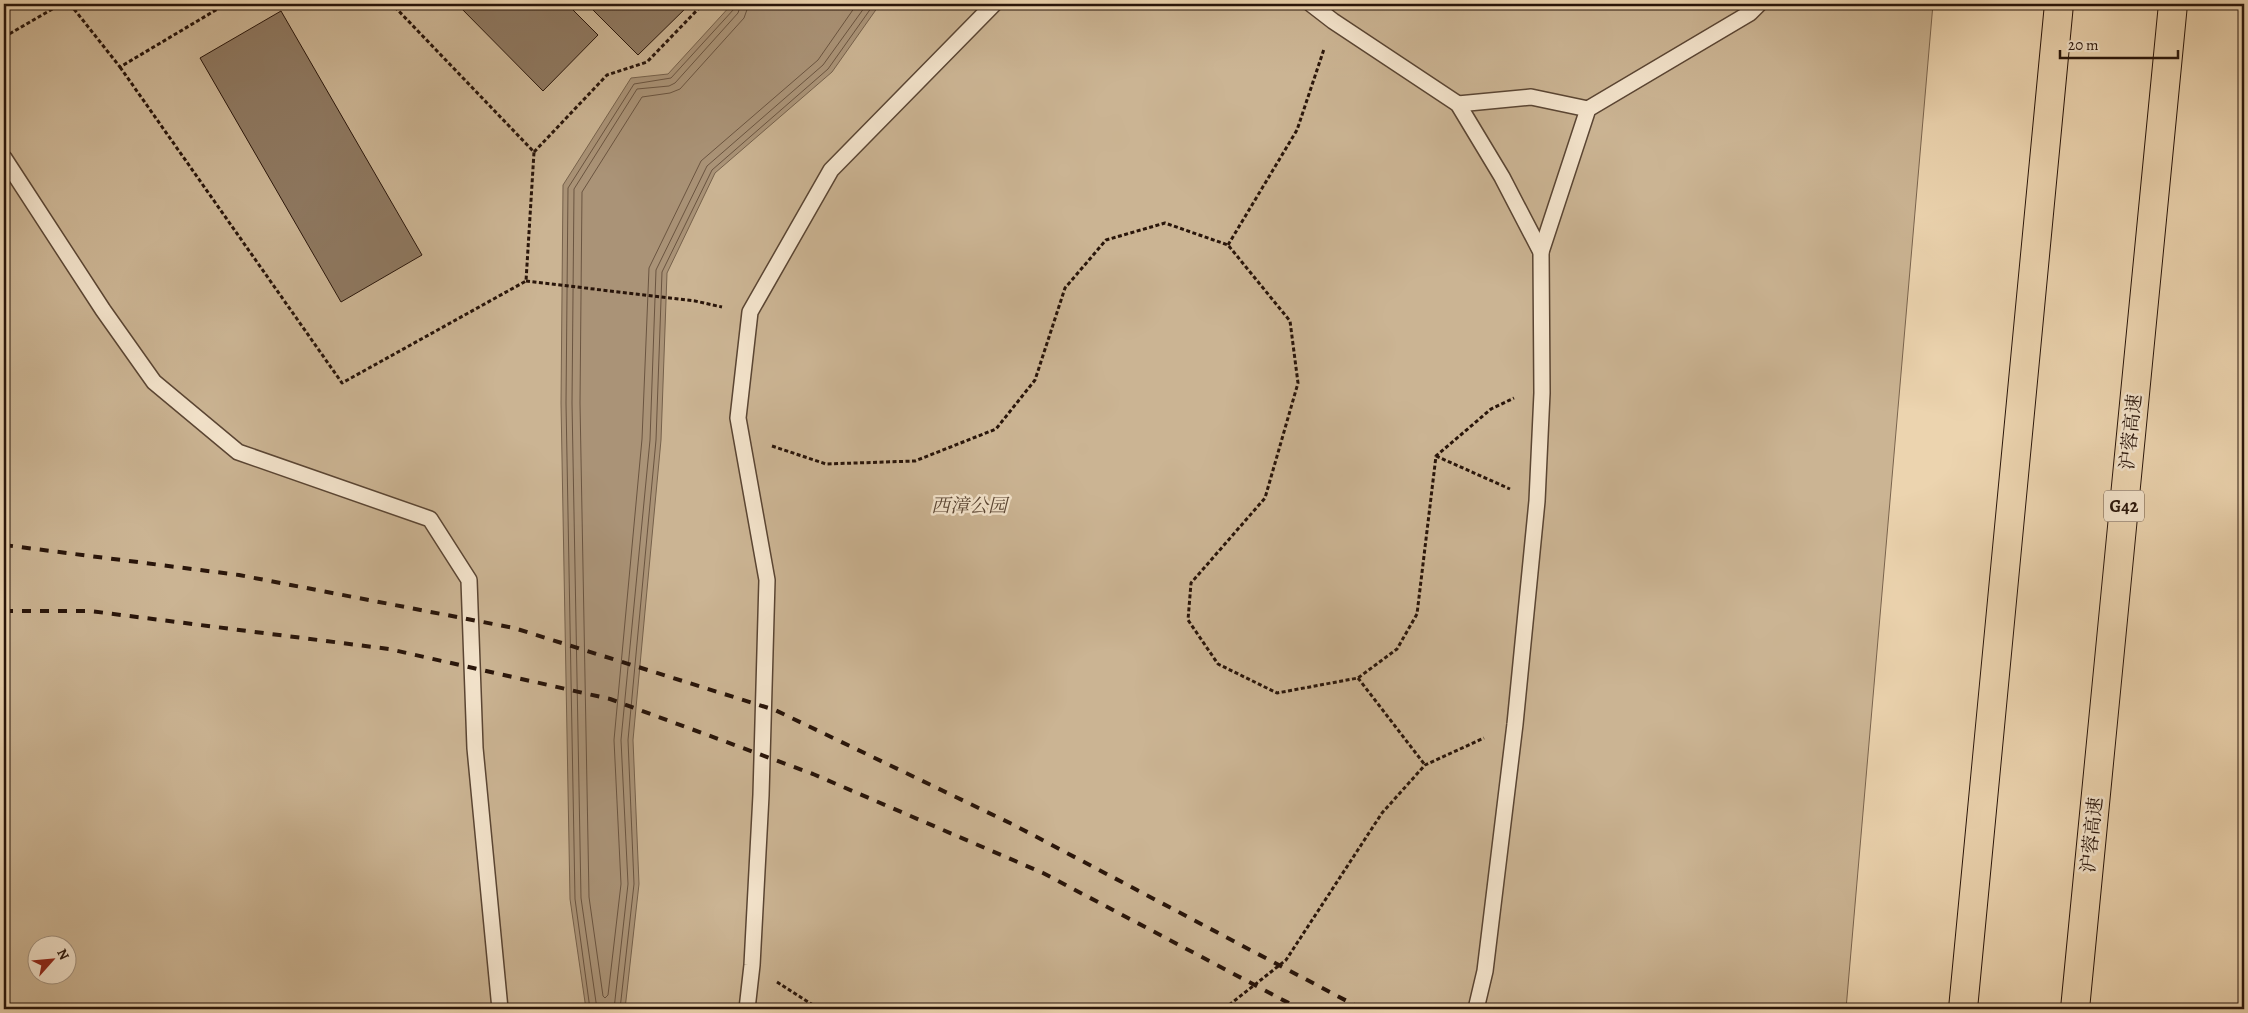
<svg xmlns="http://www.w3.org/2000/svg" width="2248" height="1013" font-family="Alegreya,'Noto Serif SC',serif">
	<rect width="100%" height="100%" fill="#ecd4af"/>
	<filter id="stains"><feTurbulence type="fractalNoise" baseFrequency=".004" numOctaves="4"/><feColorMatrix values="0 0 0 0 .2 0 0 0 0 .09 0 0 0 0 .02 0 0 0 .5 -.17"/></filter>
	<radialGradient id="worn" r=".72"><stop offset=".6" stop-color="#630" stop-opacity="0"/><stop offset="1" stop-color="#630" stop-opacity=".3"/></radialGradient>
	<path fill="#cbb493" stroke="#7a644e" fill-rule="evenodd" d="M4,4H1933L1846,1009H4ZM38,946H68V976H38Z"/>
	<polygon fill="#aa9377" stroke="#76614b" points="732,4 880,4 832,72 715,173 667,273 661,440 633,740 639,884 625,1009 586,1009 570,899 561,403 563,185 631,78 668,74"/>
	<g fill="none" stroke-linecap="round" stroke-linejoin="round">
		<g stroke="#6a5440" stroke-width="1">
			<polyline points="749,4 744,18 680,89 670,93 642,97 582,192 580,403 589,897 603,996 605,998 608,995 621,884 614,740 642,439 649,268 701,161 818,60 857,4"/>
			<polyline points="590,1009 575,899 566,403 568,188 634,84 671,78 734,9 735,4"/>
			<polyline points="597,1009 581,898 572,403 574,189 637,89 669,86 675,83 738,13 741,4"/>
			<polyline points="614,1009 628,884 621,740 650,440 656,270 707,166 823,65 867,4"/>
			<polyline points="620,1009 634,884 628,740 656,440 662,272 712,170 828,69 874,4"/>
		</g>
	</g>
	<g fill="#8e7860" stroke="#29150a">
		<polygon points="457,4 567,4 598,35 543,91"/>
		<polygon points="587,4 690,4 638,55"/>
		<polygon points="281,11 422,255 341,302 200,58"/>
	</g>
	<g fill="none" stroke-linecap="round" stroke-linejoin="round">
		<g stroke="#5a4533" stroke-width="18">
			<g id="lane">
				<polyline points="1311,4 1333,21 1458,104 1502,177 1541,252 1542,393 1537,501 1515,724 1485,971 1476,1009"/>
				<polyline points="1458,104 1531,97 1588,109"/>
				<polyline points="4,158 103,310 154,382 238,452 430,519 469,580 475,748 500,1009"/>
				<polyline points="1541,252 1588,109 1750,13 1759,4"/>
				<polyline points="747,1009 752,965 761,795 767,580 738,418 750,312 831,170 994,4"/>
			</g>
		</g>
		<g stroke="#29150a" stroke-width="30">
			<g id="highway">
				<polyline points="1963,1009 2059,4"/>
				<polyline points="2075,1009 2173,4"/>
			</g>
		</g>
		<g stroke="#29150a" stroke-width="3" stroke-dasharray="4 2.5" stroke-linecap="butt">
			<polyline points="70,4 120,67 226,4"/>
			<polyline points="4,37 61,4"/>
			<polyline points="120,67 342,383 526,281 534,152 392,4"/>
			<polyline points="534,152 607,75 647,62 703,4"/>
			<polyline points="1228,245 1297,130 1324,49"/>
			<polyline points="526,281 695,301 722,307"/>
			<polyline points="772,446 826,464 915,461 996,429 1035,380 1065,288 1106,240 1165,223 1228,245 1290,321 1298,383 1265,498 1191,583 1188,620 1218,664 1277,693 1358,678 1397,649 1417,614 1436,456 1491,409 1514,398"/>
			<polyline points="1436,456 1510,489"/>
			<polyline points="1358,678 1425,765"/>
			<polyline points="777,982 819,1009"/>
			<polyline points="1224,1009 1286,960 1382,813 1425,765 1484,738"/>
		</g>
		<use href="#lane" stroke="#f3e3cb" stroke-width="15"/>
		<use href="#highway" stroke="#ecd4af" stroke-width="28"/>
		<g stroke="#29150a" stroke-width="4" stroke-dasharray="9 9" stroke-linecap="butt">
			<polyline points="4,545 239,575 514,628 775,710 1014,825 1362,1009"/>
			<polyline points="4,611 90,611 389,649 610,699 813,774 1043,873 1300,1009"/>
		</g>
	</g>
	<g text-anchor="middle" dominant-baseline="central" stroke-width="5" stroke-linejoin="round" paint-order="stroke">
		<rect fill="#f3e3cb" stroke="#665344" stroke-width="1" x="2104" y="490.5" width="40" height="31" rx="4"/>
		<g font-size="18" font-weight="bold" fill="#29150a">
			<text x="2124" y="506">G42</text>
		</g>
		<g font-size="19" fill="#29150a" stroke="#f3e3cb">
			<text transform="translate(2131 432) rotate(-84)">沪蓉高速</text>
			<text transform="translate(2092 835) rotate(-84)">沪蓉高速</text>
		</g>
		<g font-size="19" font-style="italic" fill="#5a4533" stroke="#f3e3cb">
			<text x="969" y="506">西漳公园</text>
		</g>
	</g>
	<rect width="2248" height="1013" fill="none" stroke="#ecd4af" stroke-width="20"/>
	<rect x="5" y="5" width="2238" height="1003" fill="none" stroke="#29150a" stroke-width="2.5"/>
	<rect x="10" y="10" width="2228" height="993" fill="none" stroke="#29150a"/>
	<g transform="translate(52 960) rotate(63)"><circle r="24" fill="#f3e3cb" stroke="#a2917e"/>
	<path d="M0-4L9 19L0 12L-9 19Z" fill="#8f2418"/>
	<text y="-8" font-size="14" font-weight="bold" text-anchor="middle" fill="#29150a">N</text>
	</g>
	<path d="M2060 50v8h118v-8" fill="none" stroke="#29150a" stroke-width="2.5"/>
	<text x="2068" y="50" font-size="15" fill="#29150a" stroke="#f3e3cb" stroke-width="4" paint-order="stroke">20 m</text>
	<rect width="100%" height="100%" filter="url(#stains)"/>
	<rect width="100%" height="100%" fill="url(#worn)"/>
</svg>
